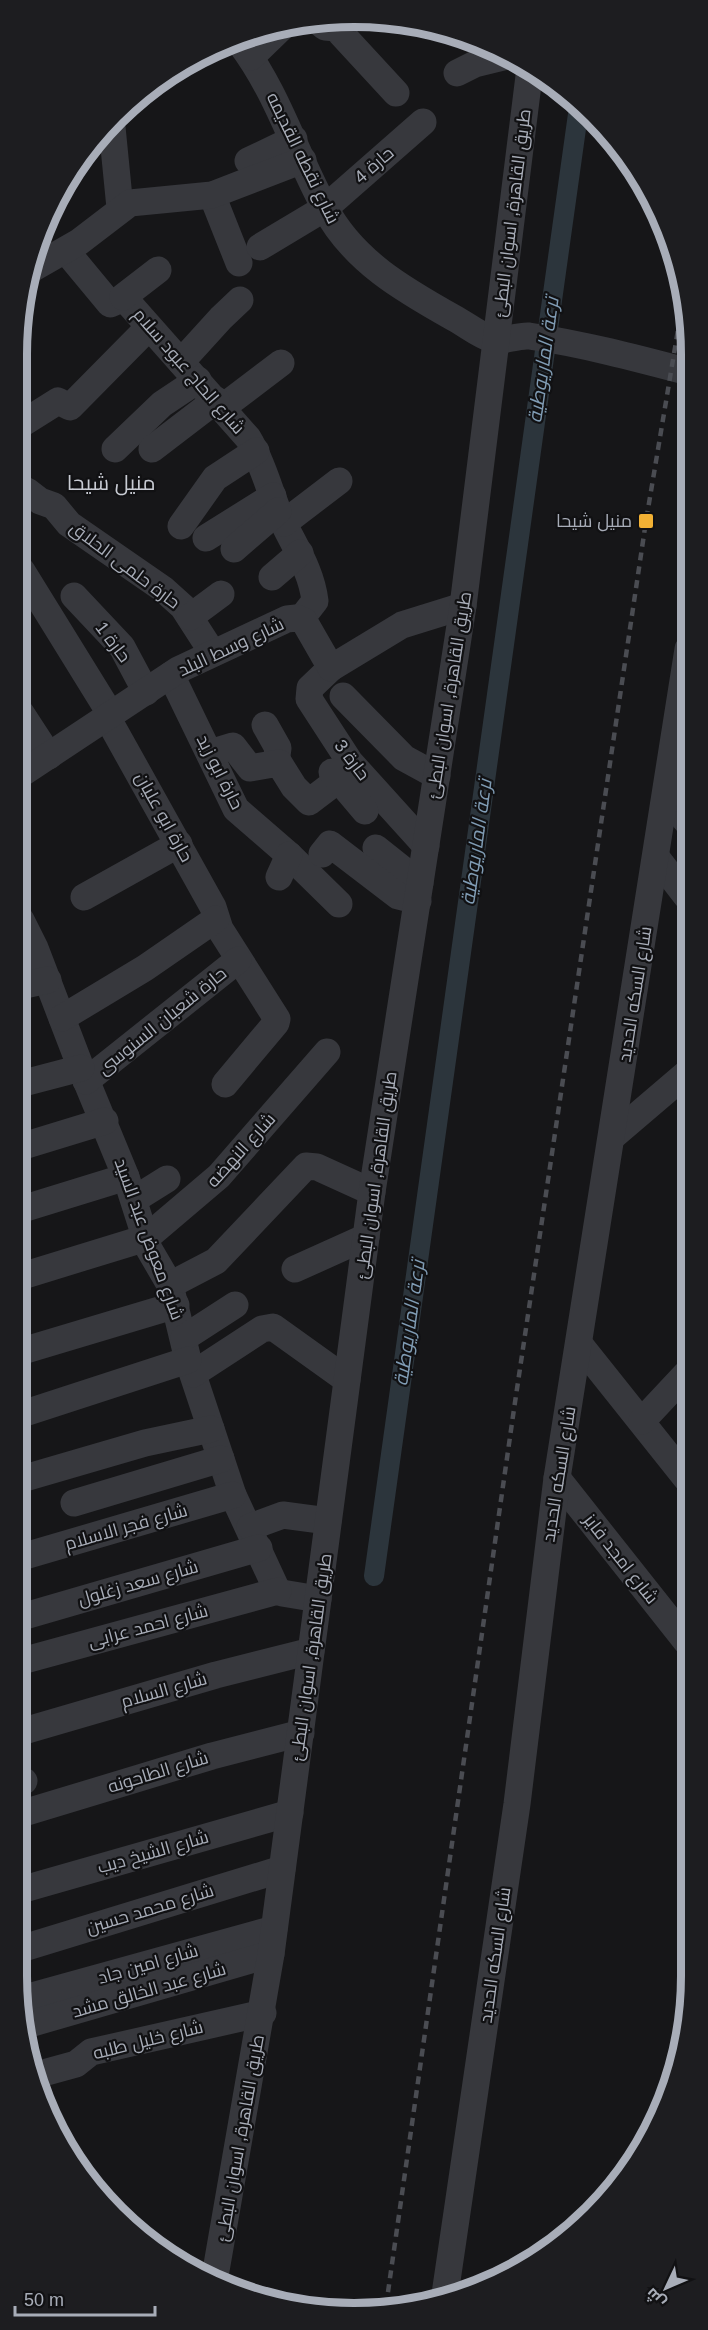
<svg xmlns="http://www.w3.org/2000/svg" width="708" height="2330" font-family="Arial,Cairo,sans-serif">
	<rect width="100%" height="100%" fill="#161618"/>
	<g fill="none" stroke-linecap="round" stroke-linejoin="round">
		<polyline stroke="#2c353c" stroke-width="20" points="374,1576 579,107"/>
		<g stroke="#37383d" stroke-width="27">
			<polyline points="320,23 325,27 336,28 396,93"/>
			<path d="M240,43C278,93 295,153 325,208C353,261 404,290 454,318C467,325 480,336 494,340C500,342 519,335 529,336C583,344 636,358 689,372"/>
			<polyline points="251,57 284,25"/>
			<polyline points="457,73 475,64 507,56"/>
			<polyline points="112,127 120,208"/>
			<polyline points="248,161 294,139"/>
			<polyline points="212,195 239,263"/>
			<polyline points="260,247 325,208 423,122"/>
			<path d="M66,251L110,304L124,298L248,438C262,461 268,486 278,511C291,542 311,567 315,601L301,619"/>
			<polyline points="30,270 79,242 130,203 212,195 303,160"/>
			<polyline points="123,297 158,270"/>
			<polyline points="181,362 221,318 240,300"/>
			<polyline points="223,407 281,363"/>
			<polyline points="23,423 58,401 70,407 149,327"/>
			<polyline points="115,449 162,404 198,380"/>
			<polyline points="152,449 216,400"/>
			<polyline points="27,491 40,501 54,506 69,524 163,589 183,607 212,652"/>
			<polyline points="284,523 339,481"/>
			<polyline points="181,526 215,478 256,451"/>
			<polyline points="206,538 273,496"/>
			<polyline points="234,549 278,511"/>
			<polyline points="22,571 111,715"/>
			<polyline points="272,577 300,553"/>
			<polyline points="74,596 122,647 146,692"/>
			<polyline points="190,617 221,594"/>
			<polyline points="331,668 310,688 309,699 350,762 426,846"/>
			<polyline points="171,675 236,809 289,855 339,904"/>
			<polyline points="343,696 404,758 437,776"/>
			<polyline points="21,713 49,756"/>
			<polyline points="107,717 213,907 220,929 277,1019 276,1023 225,1084"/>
			<polyline points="265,725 278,748 276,763"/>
			<polyline points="210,753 233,746 250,768 279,763 294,787 309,802 338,780"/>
			<polyline points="332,772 365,811"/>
			<polyline points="21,774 178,670 287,619 296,618 304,621 331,668 402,625 463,606"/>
			<polyline points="666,797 688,823"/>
			<polyline points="376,848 420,883"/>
			<polyline points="322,854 330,844 398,896 418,901"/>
			<polyline points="656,857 687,897"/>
			<polyline points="279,877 289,855"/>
			<polyline points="84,897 179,844"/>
			<polyline points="21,920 35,948 81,1068 126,1177 149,1249 170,1285 188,1360 233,1495 276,1588 282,1593 318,1599"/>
			<polyline points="20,986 48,980"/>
			<polyline points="62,1018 145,968 216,919"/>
			<polyline points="86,1081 238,960"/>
			<polyline points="20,1084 81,1068"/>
			<polyline points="612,1137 687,1073"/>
			<polyline points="20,1147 105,1121"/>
			<polyline points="135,1199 167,1179"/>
			<polyline points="19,1210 126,1177"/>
			<polyline points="295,1269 366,1237"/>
			<polyline points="19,1277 146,1238 219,1176 327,1052"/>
			<polyline points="170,1285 216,1261 306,1166 317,1167 372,1192"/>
			<polyline points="184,1338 235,1305"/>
			<polyline points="580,1345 686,1478"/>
			<polyline points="19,1352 176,1305"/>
			<polyline points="193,1374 262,1329 273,1327 347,1380"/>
			<polyline points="19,1415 188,1360"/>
			<polyline points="642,1421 686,1374"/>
			<polyline points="557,1478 686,1641"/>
			<polyline points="18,1480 145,1443 211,1429"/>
			<polyline points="74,1503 221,1459"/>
			<polyline points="250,1527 283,1515 328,1521"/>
			<polyline points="18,1558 233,1495"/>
			<polyline points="18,1618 259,1548"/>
			<polyline points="18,1662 278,1591"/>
			<polyline points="17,1733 216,1675 311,1651"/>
			<polyline points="17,1783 24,1781"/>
			<polyline points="17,1815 212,1756 301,1733"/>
			<polyline points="17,1891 290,1813"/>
			<polyline points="17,1950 282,1869"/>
			<polyline points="21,1999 274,1929"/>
			<polyline points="26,2025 271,1954"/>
			<polyline points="36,2075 76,2064 91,2052 263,2013"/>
			<polyline points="214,2282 271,1954 372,1192 463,606 530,68"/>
			<polyline points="444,2301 517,1804 557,1478 688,649"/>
		</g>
		<polyline stroke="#4a4c52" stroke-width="4.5" stroke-dasharray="8 6" stroke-linecap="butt" points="386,2306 514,1409 646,521 684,294"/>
	</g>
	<rect fill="#f2b134" stroke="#111113" stroke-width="2" x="638" y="513" width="16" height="16" rx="3"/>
	<g text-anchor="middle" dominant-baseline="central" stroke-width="4.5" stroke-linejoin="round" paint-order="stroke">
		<g font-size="18" fill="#a8adb8" stroke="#111113">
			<text transform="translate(303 158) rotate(64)">شارع نقطه القديمه</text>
			<text transform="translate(374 165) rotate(-41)">حارة 4</text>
			<text transform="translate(512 213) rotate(-83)">طريق القاهرة, اسوان البطئ</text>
			<text transform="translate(189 371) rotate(49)">شارع الحاج عبود سلام</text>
			<text transform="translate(125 565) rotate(37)">حارة حلمى الحلاق</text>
			<text transform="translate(113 642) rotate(53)">حارة 1</text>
			<text transform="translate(231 647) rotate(-25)">شارع وسط البلد</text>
			<text transform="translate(449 695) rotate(-81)">طريق القاهرة, اسوان البطئ</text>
			<text transform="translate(352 760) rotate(53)">حارة 3</text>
			<text transform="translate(220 772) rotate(63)">حارة ابو زيد</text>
			<text transform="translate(164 817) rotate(61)">حارة ابو عليان</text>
			<text transform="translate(635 994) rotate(-81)">شارع السكه الحديد</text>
			<text transform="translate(162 1021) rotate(-39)">حارة شعبان السنوسى</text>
			<text transform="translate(241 1150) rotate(-48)">شارع النهضه</text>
			<text transform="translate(376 1175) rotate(-82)">طريق القاهرة, اسوان البطئ</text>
			<text transform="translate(149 1239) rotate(70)">شارع معوض عبد السيد</text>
			<text transform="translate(559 1474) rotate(-81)">شارع السكه الحديد</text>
			<text transform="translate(126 1527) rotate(-16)">شارع فجر الاسلام</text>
			<text transform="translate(621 1559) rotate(52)">شارع امجد فايز</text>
			<text transform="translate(138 1583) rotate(-16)">شارع سعد زغلول</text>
			<text transform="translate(148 1626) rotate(-15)">شارع احمد عرابى</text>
			<text transform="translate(311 1657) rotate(-82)">طريق القاهرة, اسوان البطئ</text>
			<text transform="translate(164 1690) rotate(-16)">شارع السلام</text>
			<text transform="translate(158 1772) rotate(-17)">شارع الطاحونه</text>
			<text transform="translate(153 1852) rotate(-16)">شارع الشيخ ديب</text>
			<text transform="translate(150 1909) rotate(-17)">شارع محمد حسين</text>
			<text transform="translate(495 1955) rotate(-82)">شارع السكه الحديد</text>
			<text transform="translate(148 1964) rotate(-16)">شارع امين جاد</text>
			<text transform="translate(149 1990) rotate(-16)">شارع عبد الخالق مشد</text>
			<text transform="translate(148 2040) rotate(-14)">شارع خليل طلبه</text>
			<text transform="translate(240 2138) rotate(-80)">طريق القاهرة, اسوان البطئ</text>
		</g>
		<g font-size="18" fill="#a8adb8" stroke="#111113" text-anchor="end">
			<text x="632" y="521">منيل شيحا</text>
		</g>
		<g font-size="20" font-style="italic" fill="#7f9bb3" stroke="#111113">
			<text transform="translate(543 360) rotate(-82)">ترعة الماريوطية</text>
			<text transform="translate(476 842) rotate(-82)">ترعة الماريوطية</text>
			<text transform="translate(409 1323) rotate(-82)">ترعة الماريوطية</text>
		</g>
		<g font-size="21" fill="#c9ccd4" stroke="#111113">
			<text x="111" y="482">منيل شيحا</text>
		</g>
	</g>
	<path d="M0 0H708V2330H0ZM354 27H354A327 327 0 0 1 681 354V1976A327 327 0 0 1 354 2303H354A327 327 0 0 1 27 1976V354A327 327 0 0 1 354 27Z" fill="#1d1d20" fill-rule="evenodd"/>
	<path fill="none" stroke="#a8adb8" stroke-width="8" d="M354 27H354A327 327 0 0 1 681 354V1976A327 327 0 0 1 354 2303H354A327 327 0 0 1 27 1976V354A327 327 0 0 1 354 27Z"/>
	<g transform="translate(666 2288) rotate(226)" stroke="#111113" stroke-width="4.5" paint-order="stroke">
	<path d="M0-4.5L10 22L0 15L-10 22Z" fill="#a8adb8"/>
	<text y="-9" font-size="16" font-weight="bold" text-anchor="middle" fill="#a8adb8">ش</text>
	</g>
	<path d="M15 2306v9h140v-9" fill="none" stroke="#a8adb8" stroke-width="3"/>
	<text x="24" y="2306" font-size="18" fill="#a8adb8" stroke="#111113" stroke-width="4.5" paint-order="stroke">50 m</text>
</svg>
